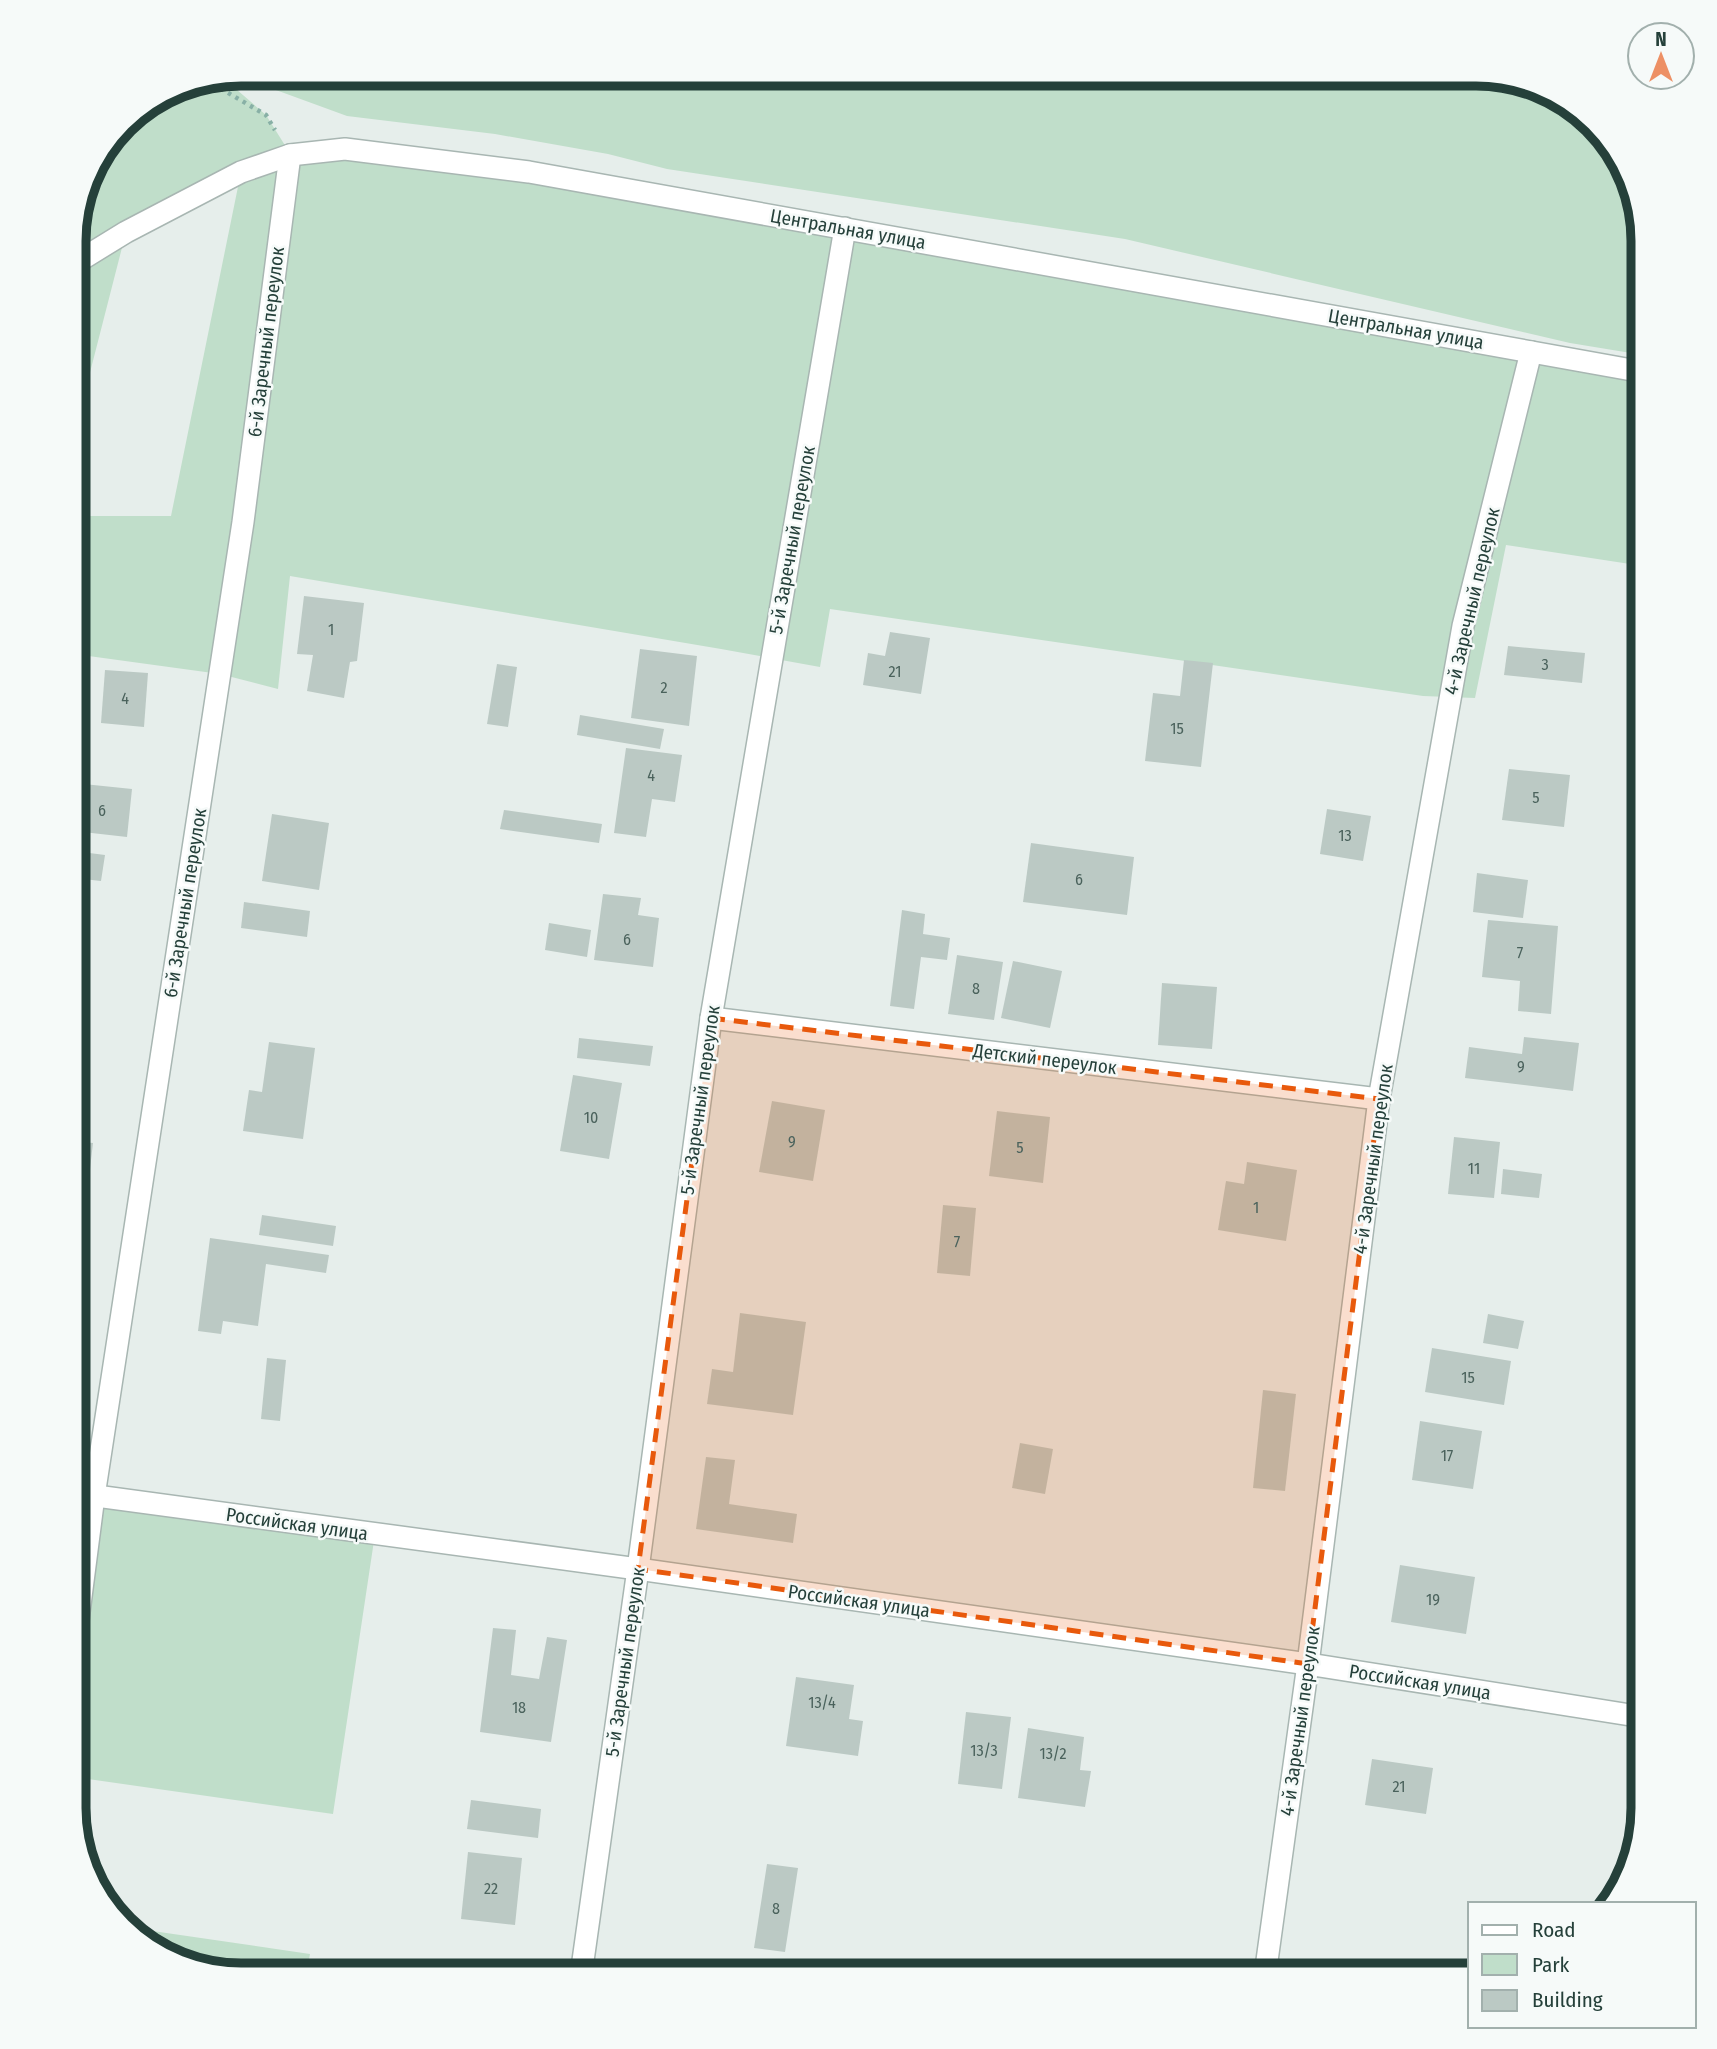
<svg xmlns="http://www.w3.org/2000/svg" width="1717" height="2049" font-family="'Fira Sans Condensed',sans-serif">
	<rect width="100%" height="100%" fill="#e6eeeb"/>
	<g fill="#c0deca">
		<polygon points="240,74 1487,74 1560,96 1615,147 1643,240 1643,355 1570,343 1125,239 667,169 608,154 495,134 347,116 235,75"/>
		<polygon points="222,77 266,115 291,155 345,149 1643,372 1643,566 1506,545 1475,698 1423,696 830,609 820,667 721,649 290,576 278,689 220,674 74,654 74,516 171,516 241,172 126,232 74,435 74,229 91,166 130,115 177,86"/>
		<polygon points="74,1462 95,1496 375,1534 333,1814 74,1777"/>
		<polygon points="132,1928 310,1954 306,1975 240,1975 166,1958"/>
	</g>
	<g fill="#bbc9c4">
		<polygon points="304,596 364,603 357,661 350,662 344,698 307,691 313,655 297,654"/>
		<polygon points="890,632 930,638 921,694 863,685 868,653 885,656"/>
		<polygon points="1508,646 1585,653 1582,683 1504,675"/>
		<polygon points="640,649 697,656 689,726 631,718"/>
		<polygon points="1184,660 1213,663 1201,767 1145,761 1153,693 1180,696"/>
		<polygon points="497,664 517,667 508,727 487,724"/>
		<polygon points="105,670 148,673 144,727 101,723"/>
		<polygon points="580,715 664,729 660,749 577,735"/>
		<polygon points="626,748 682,755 675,802 652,799 646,837 614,833"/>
		<polygon points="1509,769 1570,775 1564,827 1502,820"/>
		<polygon points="74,783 132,789 127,837 74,831"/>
		<polygon points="1327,809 1371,816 1363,861 1320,854"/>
		<polygon points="504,810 602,824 599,843 500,829"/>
		<polygon points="272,814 329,823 319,890 262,881"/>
		<polygon points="1031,843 1134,857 1127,915 1023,902"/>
		<polygon points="74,851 105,855 101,881 74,878"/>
		<polygon points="1477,873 1528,880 1523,918 1473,912"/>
		<polygon points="603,894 641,898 638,915 659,918 653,967 594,960"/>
		<polygon points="244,902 310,911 307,937 241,928"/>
		<polygon points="902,910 925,914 923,934 950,938 947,960 921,957 914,1009 890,1006"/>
		<polygon points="1488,920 1558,926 1551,1014 1518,1011 1520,981 1482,977"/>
		<polygon points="549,923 591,930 587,957 545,950"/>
		<polygon points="957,955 1003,962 994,1020 948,1014"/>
		<polygon points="1013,961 1062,971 1050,1028 1001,1018"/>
		<polygon points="1162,983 1217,987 1212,1049 1158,1045"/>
		<polygon points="1524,1037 1579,1043 1573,1091 1465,1078 1469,1047 1522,1054"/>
		<polygon points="579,1038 653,1046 650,1066 577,1058"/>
		<polygon points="269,1042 315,1048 303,1139 243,1131 249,1090 262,1092"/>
		<polygon points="573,1075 622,1083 609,1159 560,1151"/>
		<polygon points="772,1101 825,1110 813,1181 759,1172"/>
		<polygon points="997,1111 1050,1117 1043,1183 989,1176"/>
		<polygon points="1454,1137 1500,1142 1494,1198 1448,1194"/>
		<polygon points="74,1141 93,1143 85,1212 74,1211"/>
		<polygon points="1247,1162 1297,1170 1286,1241 1218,1230 1226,1181 1244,1184"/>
		<polygon points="1503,1169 1542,1174 1539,1198 1501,1194"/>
		<polygon points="943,1205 976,1208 970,1276 937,1273"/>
		<polygon points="262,1215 336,1226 333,1246 259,1235"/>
		<polygon points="210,1238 329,1255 326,1273 266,1264 258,1326 223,1321 221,1334 198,1331"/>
		<polygon points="740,1313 806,1322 793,1415 707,1404 712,1369 733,1372"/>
		<polygon points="1488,1314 1524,1321 1518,1349 1483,1343"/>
		<polygon points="1432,1348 1511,1361 1504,1405 1425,1392"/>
		<polygon points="267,1358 286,1360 280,1421 261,1419"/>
		<polygon points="1263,1390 1296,1394 1285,1491 1253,1488"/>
		<polygon points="1420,1421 1482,1431 1473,1489 1412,1480"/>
		<polygon points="1020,1443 1053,1449 1045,1494 1012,1488"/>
		<polygon points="706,1457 735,1460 729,1504 797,1514 793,1543 696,1529"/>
		<polygon points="1400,1565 1475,1577 1466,1634 1391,1622"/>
		<polygon points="493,1628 516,1630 511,1675 539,1679 547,1637 567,1640 551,1742 480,1732"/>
		<polygon points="796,1677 854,1685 849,1719 863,1721 858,1756 786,1746"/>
		<polygon points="966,1712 1011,1717 1002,1789 958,1784"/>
		<polygon points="1028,1728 1084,1737 1080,1770 1091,1771 1085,1807 1018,1798"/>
		<polygon points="1372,1759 1433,1768 1426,1814 1365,1805"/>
		<polygon points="471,1800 541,1809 538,1838 467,1829"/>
		<polygon points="468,1852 522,1858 515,1925 461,1919"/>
		<polygon points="767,1864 798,1868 785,1952 754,1948"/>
		<polygon points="457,1962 519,1967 519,1975 455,1975"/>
	</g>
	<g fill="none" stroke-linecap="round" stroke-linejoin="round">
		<g stroke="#a8b6b2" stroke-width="24">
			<g id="minor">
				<polyline points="711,1018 1379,1099"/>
				<polyline points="74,1493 638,1569 1308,1664 1643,1717"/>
				<polyline points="74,1651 94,1496 243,522 290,155"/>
				<polyline points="581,1975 638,1569 711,1018 845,228"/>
				<polyline points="1265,1975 1308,1664 1379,1099 1463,626 1531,352"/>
			</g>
		</g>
		<g stroke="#a8b6b2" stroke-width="24">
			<polyline id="tertiary" points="74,264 126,232 241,172 290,155 345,149 529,172 1643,372"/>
		</g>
		<polyline stroke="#88b0a6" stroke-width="4.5" stroke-dasharray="3.5 5" stroke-linecap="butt" points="206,80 266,115 275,130"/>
		<use href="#minor" stroke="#fff" stroke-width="21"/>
		<use href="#tertiary" stroke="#fff" stroke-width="21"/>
	</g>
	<path fill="#e8590c" fill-opacity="0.2" stroke="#e8590c" stroke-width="5" stroke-dasharray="14 9" stroke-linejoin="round" d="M711,1018L1379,1099L1308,1664L638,1569Z"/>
	<g text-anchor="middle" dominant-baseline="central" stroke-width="5" stroke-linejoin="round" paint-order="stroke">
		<g font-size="16" fill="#4a625c">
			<text x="331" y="629">1</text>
			<text x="1545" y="664">3</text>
			<text x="895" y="671">21</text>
			<text x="664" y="687">2</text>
			<text x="125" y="698">4</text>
			<text x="1177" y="728">15</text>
			<text x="651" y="775">4</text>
			<text x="1536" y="797">5</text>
			<text x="102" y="810">6</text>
			<text x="1345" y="835">13</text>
			<text x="1079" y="879">6</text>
			<text x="627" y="939">6</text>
			<text x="1520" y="952">7</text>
			<text x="976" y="988">8</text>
			<text x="1521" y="1066">9</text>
			<text x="591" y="1117">10</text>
			<text x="792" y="1141">9</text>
			<text x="1020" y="1147">5</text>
			<text x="1474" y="1168">11</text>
			<text x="1256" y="1207">1</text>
			<text x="957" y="1241">7</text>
			<text x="1468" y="1377">15</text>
			<text x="1447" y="1455">17</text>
			<text x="1433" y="1599">19</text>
			<text x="822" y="1702">13/4</text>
			<text x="519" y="1707">18</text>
			<text x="984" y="1750">13/3</text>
			<text x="1053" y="1753">13/2</text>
			<text x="1399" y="1786">21</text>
			<text x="491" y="1888">22</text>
			<text x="776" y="1908">8</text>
		</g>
		<g font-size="19" fill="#25403a" stroke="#f6faf9">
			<text transform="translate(848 229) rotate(10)">Центральная улица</text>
			<text transform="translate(1406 329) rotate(10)">Центральная улица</text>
			<text transform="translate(266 342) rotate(-83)">6-й Заречный переулок</text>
			<text transform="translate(792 540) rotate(-80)">5-й Заречный переулок</text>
			<text transform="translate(1472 601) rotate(-77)">4-й Заречный переулок</text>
			<text transform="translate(185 903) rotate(-81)">6-й Заречный переулок</text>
			<text transform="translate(1045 1059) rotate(7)">Детский переулок</text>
			<text transform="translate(700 1100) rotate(-82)">5-й Заречный переулок</text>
			<text transform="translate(1373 1159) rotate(-82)">4-й Заречный переулок</text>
			<text transform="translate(297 1524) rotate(8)">Российская улица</text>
			<text transform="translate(859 1601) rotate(8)">Российская улица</text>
			<text transform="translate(625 1662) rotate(-82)">5-й Заречный переулок</text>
			<text transform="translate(1420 1682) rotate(9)">Российская улица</text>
			<text transform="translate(1300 1721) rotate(-82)">4-й Заречный переулок</text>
		</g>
	</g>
	<path d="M0 0H1717V2049H0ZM241 86H1476A155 155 0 0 1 1631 241V1808A155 155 0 0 1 1476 1963H241A155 155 0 0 1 86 1808V241A155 155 0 0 1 241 86Z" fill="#f6faf9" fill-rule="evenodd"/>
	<path fill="none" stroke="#25403a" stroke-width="9" d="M241 86H1476A155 155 0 0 1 1631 241V1808A155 155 0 0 1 1476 1963H241A155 155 0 0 1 86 1808V241A155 155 0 0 1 241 86Z"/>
	<rect x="1468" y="1902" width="228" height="126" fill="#f6faf9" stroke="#a2b0ad" stroke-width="2"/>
	<rect x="1482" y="1925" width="35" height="10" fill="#ffffff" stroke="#a2b0ad" stroke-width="2"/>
	<text x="1532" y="1937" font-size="21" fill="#25403a">Road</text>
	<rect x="1482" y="1954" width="35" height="21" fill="#c0deca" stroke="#a2b0ad" stroke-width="2"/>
	<text x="1532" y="1972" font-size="21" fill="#25403a">Park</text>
	<rect x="1482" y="1990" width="35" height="21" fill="#bbc9c4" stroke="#a2b0ad" stroke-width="2"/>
	<text x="1532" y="2007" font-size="21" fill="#25403a">Building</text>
	<g transform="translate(1661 56)"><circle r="33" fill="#f6faf9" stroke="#a2b0ad" stroke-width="2"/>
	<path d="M0-5L12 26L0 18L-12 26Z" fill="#ed9065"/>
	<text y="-10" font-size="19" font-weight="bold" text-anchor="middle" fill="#25403a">N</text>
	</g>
</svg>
